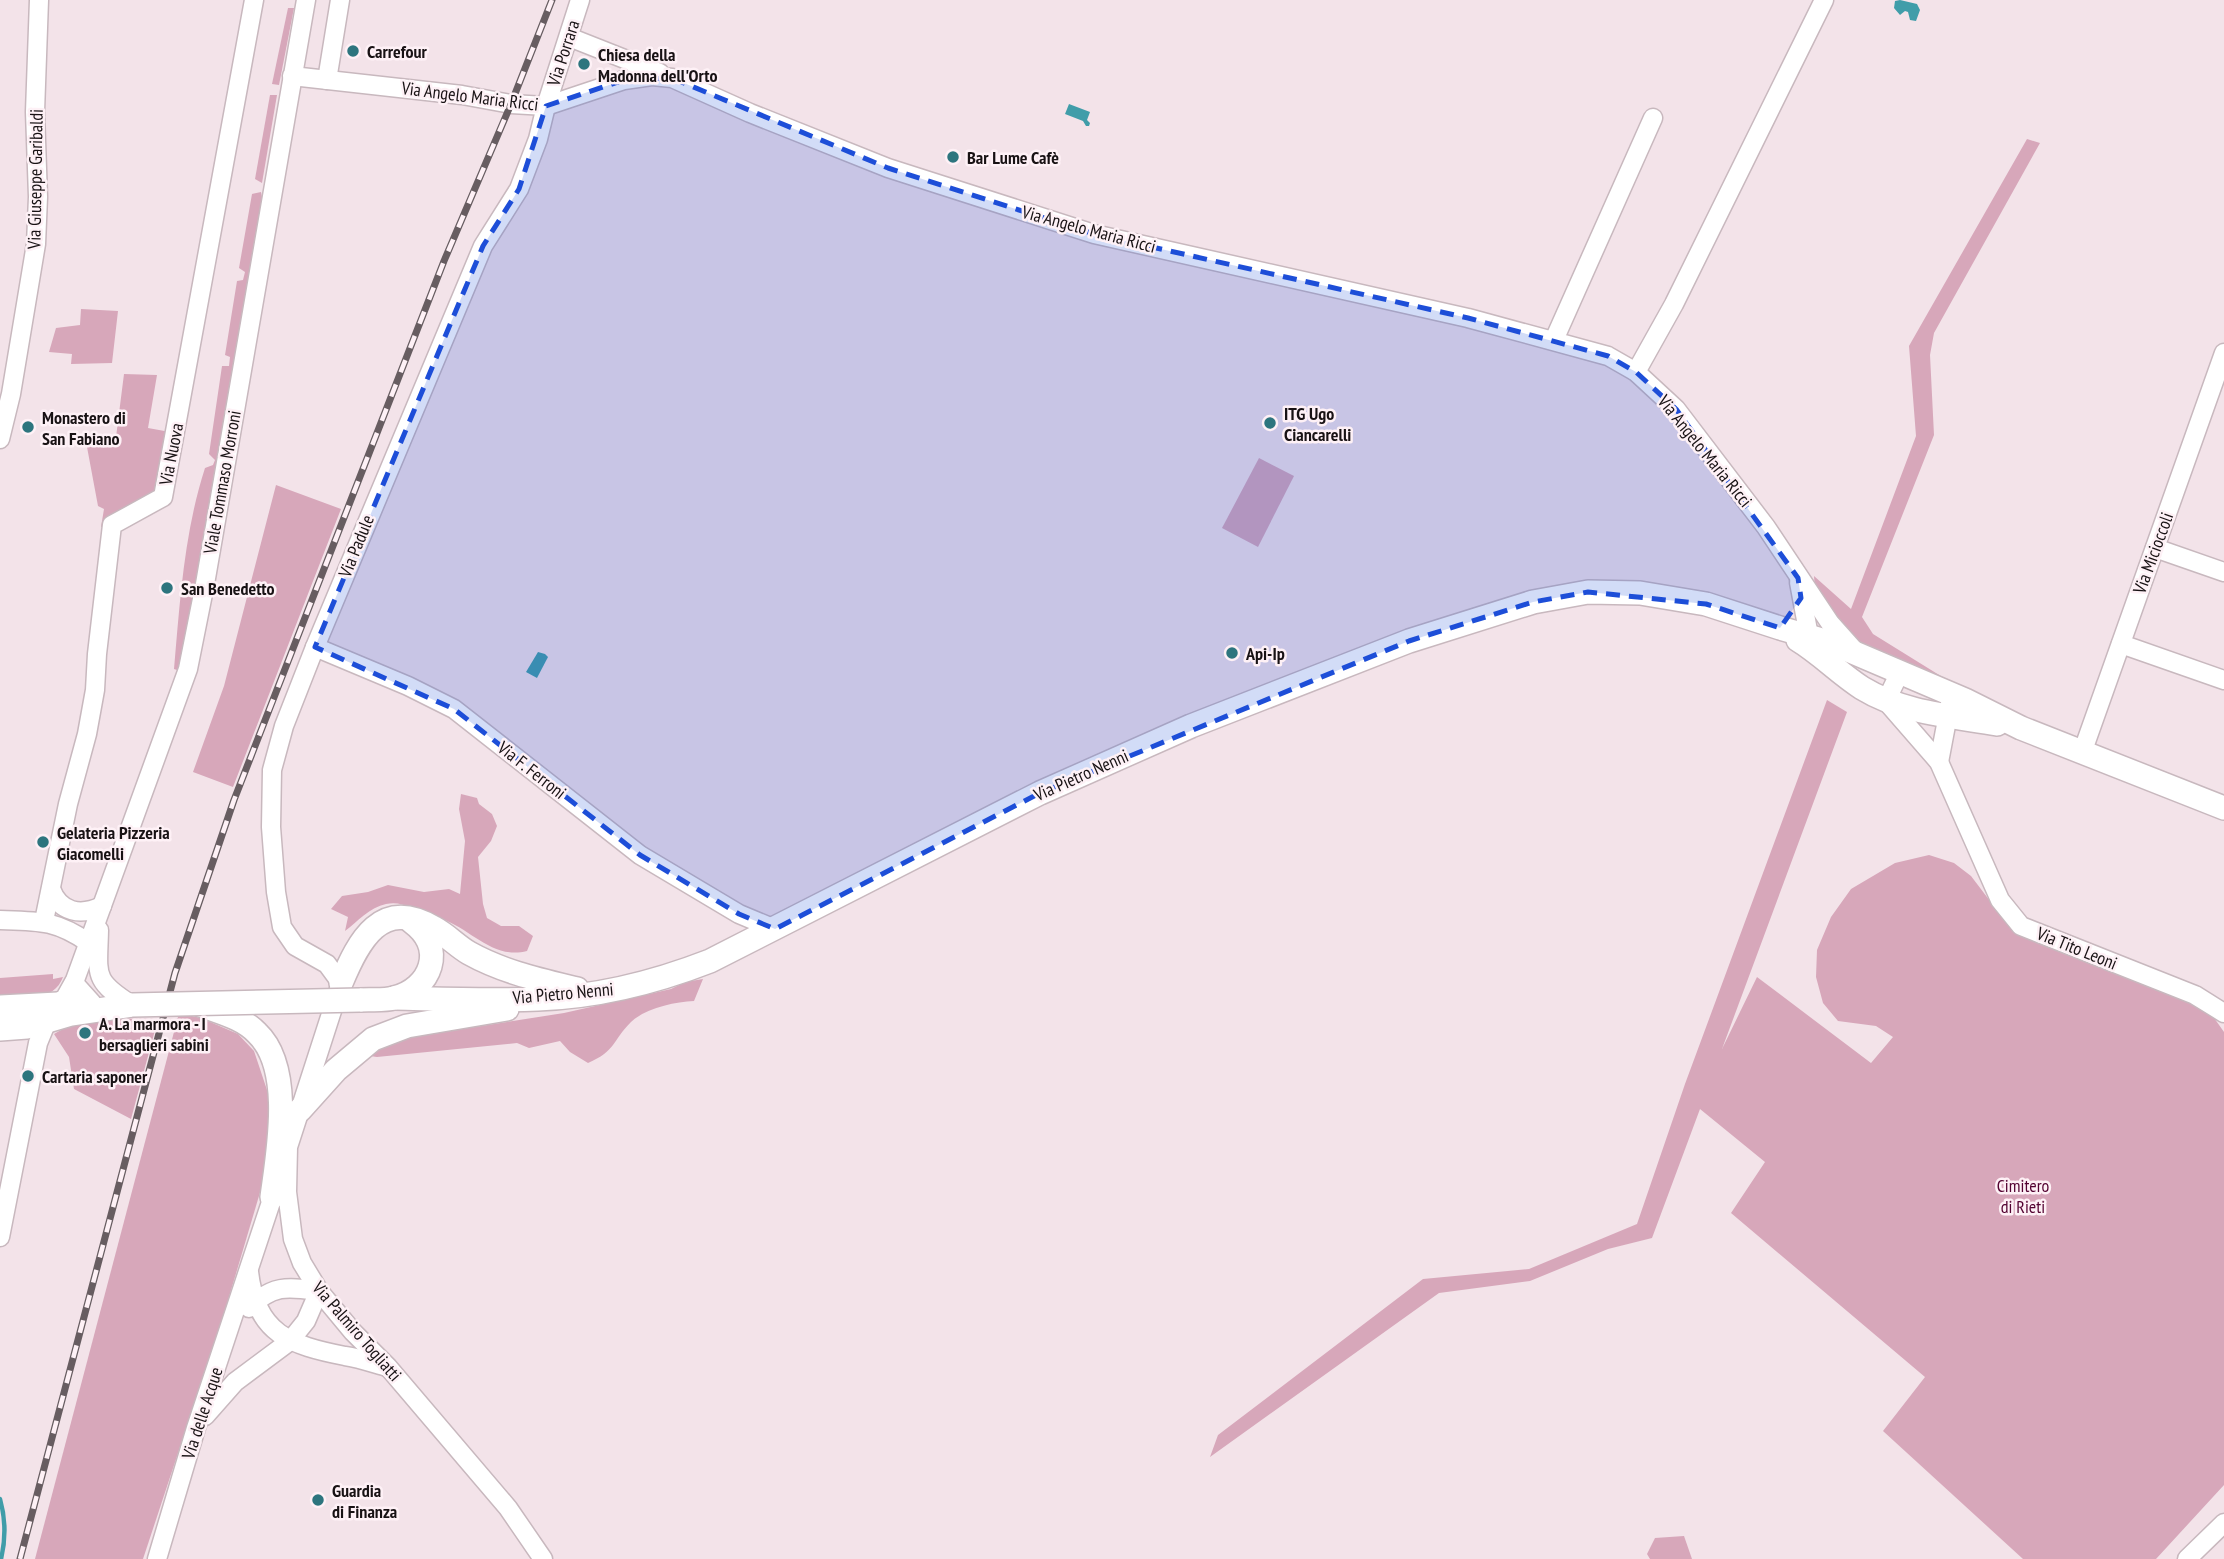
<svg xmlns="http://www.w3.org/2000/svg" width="2224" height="1559" font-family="'PT Sans Narrow',sans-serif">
	<rect width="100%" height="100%" fill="#f3e3e9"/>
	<g fill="#d7a7ba">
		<polygon points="288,8 294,8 279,85 272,84"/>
		<polygon points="270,95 277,95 262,183 255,179"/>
		<polygon points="2027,139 2040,143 1934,333 1930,355 1934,435 1862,617 1873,634 1944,678 1945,681 1849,642 1816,603 1814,576 1851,609 1916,436 1909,346"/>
		<path d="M261,192L262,197L180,671L174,669C180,601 184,533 205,468L213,465L215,460L209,454L222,366H229L230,357L225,355L237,281L243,280L245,272L239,268L252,194Z"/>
		<polygon points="81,309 118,311 112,363 71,364 72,354 49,352 56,328 80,325"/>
		<polygon points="124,374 157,375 148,428 170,432 163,497 113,525 101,527 104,509 98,506 87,447 94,441 116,437"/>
		<polygon points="1259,458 1294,476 1258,547 1222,528"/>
		<polygon points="276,485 341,509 233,787 193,772 224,686"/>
		<polygon points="1827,700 1847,712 1722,1049 1757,977 1871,1063 1893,1037 1876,1026 1838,1021 1823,1003 1816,977 1817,950 1831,917 1851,889 1895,863 1929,855 1954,863 1971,876 2009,926 2029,939 2202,1008 2212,1015 2224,1032 2224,1485 2156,1559 2023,1559 1883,1431 1925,1377 1731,1213 1765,1162 1700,1109 1652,1238 1608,1249 1530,1281 1439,1293 1210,1457 1218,1435 1423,1279 1529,1269 1637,1224 1685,1084"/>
		<path d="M461,794L477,798L479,804L492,814L497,826L491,841L478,857L483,904L487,918L501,926H519L533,936L527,951C493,960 471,929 442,919C437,917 432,919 426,916C412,909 403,901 386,904C370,907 357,922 345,931L348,917L331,909L342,896L368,892L388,885L424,892L449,889L460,894L465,841L459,809Z"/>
		<path d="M53,974V979L63,977C54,1002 23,999 0,1002V978Z"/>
		<path d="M703,979L694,1001C674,1002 646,1008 631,1022C612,1041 616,1051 588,1063L570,1052L560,1041L529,1048L517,1043L377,1057L370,1056L369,1050L391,1040L564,1013L671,989L685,982Z"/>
		<polygon points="179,1013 201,1018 238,1034 254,1051 270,1099 264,1179 224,1314 143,1559 35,1559"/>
		<polygon points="82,1018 158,1019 131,1119 74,1089 69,1057 54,1034"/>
		<polygon points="1684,1536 1692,1559 1650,1559 1647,1554 1655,1538"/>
	</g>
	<g fill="#409da9">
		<polygon points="1900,0 1917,4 1920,10 1916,21 1910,20 1908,12 1905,11 1900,15 1894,8 1895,1"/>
		<polygon points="1069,104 1090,112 1087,120 1090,123 1089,126 1086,126 1083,121 1065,114"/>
		<polygon points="538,652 545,654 548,657 537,678 526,672"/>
	</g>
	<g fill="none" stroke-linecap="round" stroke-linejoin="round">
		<path stroke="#409da9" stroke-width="4.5" d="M0,1499C6,1520 6,1538 1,1559"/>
		<g stroke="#c8b8be" stroke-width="21">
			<g id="minor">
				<polyline points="569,37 660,73"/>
				<polyline points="292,76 462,95 511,104 546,106 624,80 652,76 672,78 750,113 888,168 1094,234 1468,318 1608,356 1636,372 1676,409 1766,527 1830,623 1855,651"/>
				<polyline points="327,80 340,0"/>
				<polyline points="1554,340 1653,118"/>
				<polyline points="1636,372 1674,304 1824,0"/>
				<polyline points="0,439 11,394 36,244 38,197 35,112 39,0"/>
				<polyline points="2155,548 2224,572"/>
				<polyline points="1799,582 1811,647"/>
				<polyline points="2121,644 2224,680"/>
				<polyline points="315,647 408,686 454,709 640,855 739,914 775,929"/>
				<polyline points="1900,672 1886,701 1939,762 2000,900 2021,926 2195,995 2224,1013"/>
				<polyline points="2082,753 2224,353"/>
				<polyline points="1939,762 1950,704"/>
				<path d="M51,889C60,913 81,916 102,906"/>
				<path d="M0,920C39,921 56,920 89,943"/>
				<polyline points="44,921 68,804 87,734 95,690 97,654 112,525 163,497 254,0"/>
				<path d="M99,930C98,975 92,980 132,1005"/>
				<polyline points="74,983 92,1003"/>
				<polyline points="52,1007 65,998 75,980 188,669 205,584 306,0"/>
				<polyline points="0,1237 38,1043 47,1021"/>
				<path d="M249,1272C256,1334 290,1345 345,1356C359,1358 373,1363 387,1367"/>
				<path d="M249,1308C273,1284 288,1287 319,1291"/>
				<polyline points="205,1416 235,1382 290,1341 306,1321 319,1291"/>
				<polyline points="157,1559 196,1428 276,1187"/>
				<polyline points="543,1559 508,1508 388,1367 353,1332 319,1291 302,1263 293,1239 287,1192 288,1147 341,983 327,964 295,946 282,927 276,892 271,827 272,770 284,726 315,647 483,246 519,189 538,139 546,106 580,0"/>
				<polyline points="2187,1559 2224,1523"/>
			</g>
		</g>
		<g stroke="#c8b8be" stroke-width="26">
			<g id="major">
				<path d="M1798,640C1821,654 1840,674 1862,688C1903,713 1951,716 1997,724"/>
				<path d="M341,983C359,940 381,897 434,928C447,935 457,946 469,953C503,972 540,980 577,989"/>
				<path d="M394,998C442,999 490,1001 538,999C597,997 656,982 710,961L1040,793L1191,726L1409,641L1533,602L1588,592L1640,593L1706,604L1780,628L1829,642L1965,700L2021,728L2224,808"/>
				<path d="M360,1000C370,999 383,1001 394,998C431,989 447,948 412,922"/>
				<path d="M198,1004C218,1012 242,1017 257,1033C294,1068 278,1152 272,1197"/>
				<polyline points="0,1007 77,1003"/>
				<polyline points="0,1029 27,1027 71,1014 132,1005"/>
				<polyline points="300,1110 336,1070 373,1039 407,1026 507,1009"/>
			</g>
		</g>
		<use href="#minor" stroke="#fff" stroke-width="18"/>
		<use href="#major" stroke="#fff" stroke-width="23"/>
		<g stroke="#675d61" stroke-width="7">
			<polyline id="rail" points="20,1559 175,973 234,800 444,261 511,104 552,0"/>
		</g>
		<use href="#rail" stroke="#fef1f6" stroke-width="4.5" stroke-dasharray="13" stroke-linecap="butt"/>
		<g stroke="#c8b8be" stroke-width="26" stroke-linecap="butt">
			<polyline id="major-bridge" points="132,1005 360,1000"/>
		</g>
		<use href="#major-bridge" stroke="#fff" stroke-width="23"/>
	</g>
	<path fill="#1d4ed8" fill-opacity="0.2" stroke="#1d4ed8" stroke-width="5" stroke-dasharray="14 9" stroke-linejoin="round" d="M672,78L888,168L1094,234L1468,318L1608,356L1636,372L1676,409L1798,578L1801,598L1780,628L1706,604L1588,592L1533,602L1409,641L1040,793L775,929L739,914L640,855L454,709L315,647L483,246L519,189L546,106L624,80Z"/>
	<g fill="#2d757e" stroke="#fef1f6" stroke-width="2.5">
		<circle cx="353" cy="51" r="7"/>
		<circle cx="584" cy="64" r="7"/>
		<circle cx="953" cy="157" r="7"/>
		<circle cx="1270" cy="423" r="7"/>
		<circle cx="28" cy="427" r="7"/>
		<circle cx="167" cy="588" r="7"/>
		<circle cx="1232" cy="653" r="7"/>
		<circle cx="43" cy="842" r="7"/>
		<circle cx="85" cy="1033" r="7"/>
		<circle cx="28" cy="1076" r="7"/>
		<circle cx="318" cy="1500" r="7"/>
	</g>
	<g text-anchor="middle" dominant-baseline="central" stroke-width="5" stroke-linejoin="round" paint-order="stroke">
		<g font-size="18" font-weight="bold" fill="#181214" stroke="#fef1f6" text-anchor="start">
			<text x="367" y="51">Carrefour</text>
			<text x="598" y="54">Chiesa della<tspan x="598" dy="21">Madonna dell'Orto</tspan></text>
			<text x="967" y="157">Bar Lume Cafè</text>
			<text x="1284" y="413">ITG Ugo<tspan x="1284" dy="21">Ciancarelli</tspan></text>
			<text x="42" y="417">Monastero di<tspan x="42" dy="21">San Fabiano</tspan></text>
			<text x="181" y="588">San Benedetto</text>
			<text x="1246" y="653">Api-Ip</text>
			<text x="57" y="832">Gelateria Pizzeria<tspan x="57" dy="21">Giacomelli</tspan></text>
			<text x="99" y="1023">A. La marmora - I<tspan x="99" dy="21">bersaglieri sabini</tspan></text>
			<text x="42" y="1076">Cartaria saponer</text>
			<text x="332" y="1490">Guardia<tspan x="332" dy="21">di Finanza</tspan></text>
		</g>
		<g font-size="18" fill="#181214" stroke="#fef1f6">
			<text transform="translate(563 53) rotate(-72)">Via Porrara</text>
			<text transform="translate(470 96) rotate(7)">Via Angelo Maria Ricci</text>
			<text transform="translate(35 179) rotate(-89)">Via Giuseppe Garibaldi</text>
			<text transform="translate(1089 229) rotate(15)">Via Angelo Maria Ricci</text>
			<text transform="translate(1705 451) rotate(51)">Via Angelo Maria Ricci</text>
			<text transform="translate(171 454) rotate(-79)">Via Nuova</text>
			<text transform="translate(222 482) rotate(-80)">Viale Tommaso Morroni</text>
			<text transform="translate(356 546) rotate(-68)">Via Padule</text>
			<text transform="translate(2153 553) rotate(-70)">Via Micioccoli</text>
			<text transform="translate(532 770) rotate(38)">Via F. Ferroni</text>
			<text transform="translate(1081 775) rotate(-24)">Via Pietro Nenni</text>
			<text transform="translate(2077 948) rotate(22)">Via Tito Leoni</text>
			<text transform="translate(563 993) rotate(-5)">Via Pietro Nenni</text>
			<text transform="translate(357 1331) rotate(49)">Via Palmiro Togliatti</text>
			<text transform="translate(202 1413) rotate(-72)">Via delle Acque</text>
		</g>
		<g font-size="18" fill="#530231" stroke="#fef1f6">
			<text x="2023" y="1185">Cimitero<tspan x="2023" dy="21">di Rieti</tspan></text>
		</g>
	</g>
</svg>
